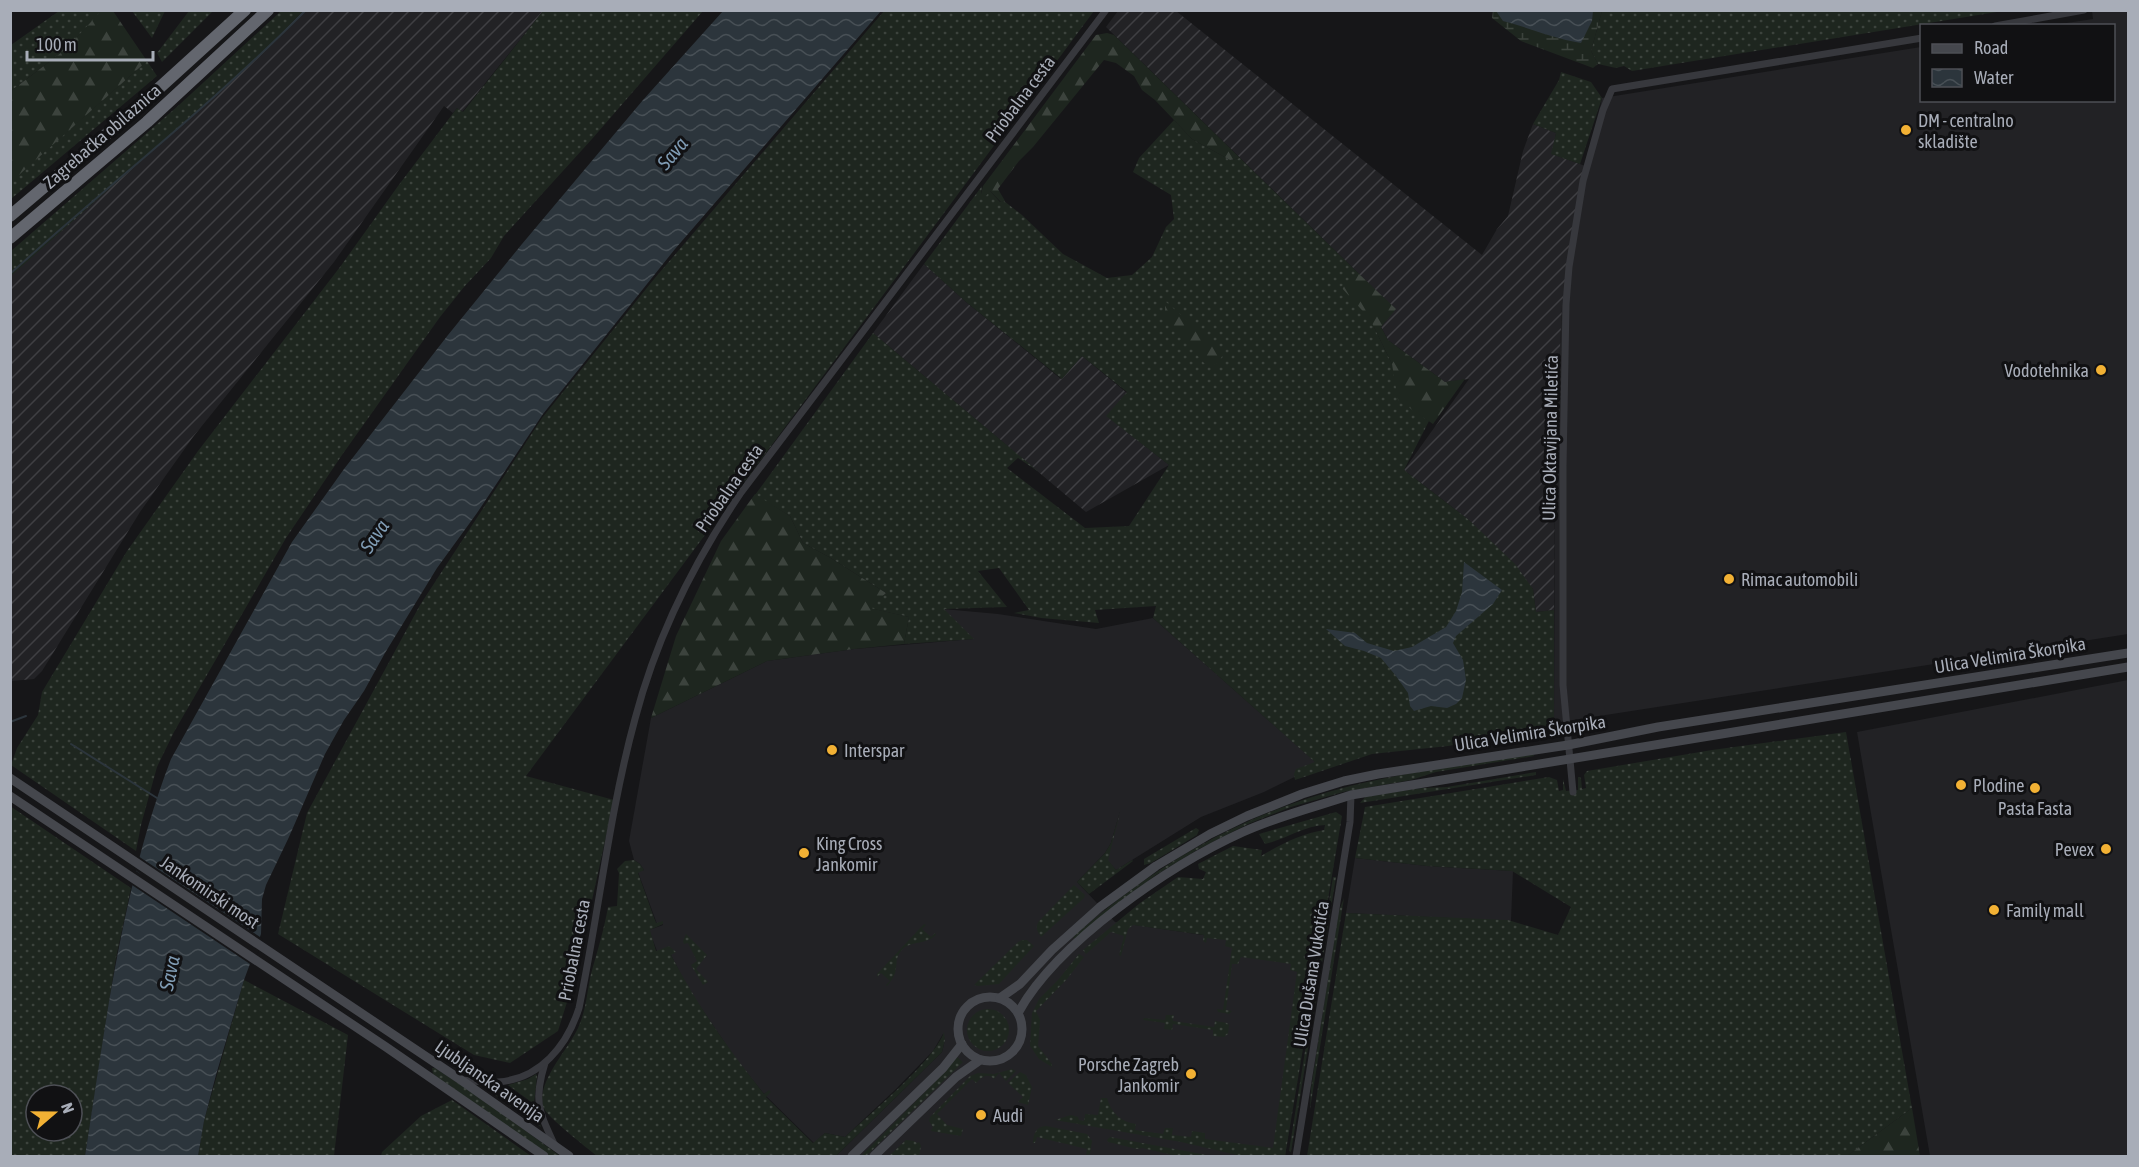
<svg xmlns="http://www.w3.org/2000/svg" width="2139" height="1167" font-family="'Asap Condensed',sans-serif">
	<defs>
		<pattern id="industrial-furrows" width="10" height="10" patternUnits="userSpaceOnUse" patternTransform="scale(1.5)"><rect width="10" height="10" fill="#222225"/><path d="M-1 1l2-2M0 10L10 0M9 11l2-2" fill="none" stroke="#3f3f43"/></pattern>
		<pattern id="grass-dots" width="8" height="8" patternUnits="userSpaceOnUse" patternTransform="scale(1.5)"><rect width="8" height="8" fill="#1e261f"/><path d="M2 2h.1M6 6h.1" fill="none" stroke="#3c433d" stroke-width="1.8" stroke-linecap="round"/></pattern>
		<pattern id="forest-firs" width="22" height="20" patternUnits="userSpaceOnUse" patternTransform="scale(1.5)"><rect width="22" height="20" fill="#1e261f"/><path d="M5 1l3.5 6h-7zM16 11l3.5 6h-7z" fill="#3c433d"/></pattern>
		<pattern id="wetland-marsh" width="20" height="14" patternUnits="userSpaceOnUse" patternTransform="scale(1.5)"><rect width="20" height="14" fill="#1e261f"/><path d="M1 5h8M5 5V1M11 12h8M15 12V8" fill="none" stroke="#3c433d"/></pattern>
		<pattern id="water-waves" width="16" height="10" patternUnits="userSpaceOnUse" patternTransform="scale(1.5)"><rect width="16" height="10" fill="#2c353c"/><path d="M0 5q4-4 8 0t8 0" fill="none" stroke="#485056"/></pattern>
	</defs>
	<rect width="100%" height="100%" fill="#161618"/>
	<g fill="#222225">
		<polygon points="2092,11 2128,11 2128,634 1554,723 1555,455 1562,305 1602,98 1921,47 1922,100 2114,100 2114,26 2053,25 2093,19"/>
		<polygon points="943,609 998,614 1096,629 1153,618 1319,765 1264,792 1201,817 1116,870 1107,860 1120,811 1111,843 1105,853 1077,882 1115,922 1317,952 1285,1156 836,1156 942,1052 945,1040 943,1034 933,1051 896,1089 845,1137 825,1133 814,1143 766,1096 770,1092 769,1091 764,1094 736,1059 689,990 671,955 657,951 649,930 663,925 662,922 657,924 638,872 644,870 640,864 634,860 629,841 651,718 767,661 854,649 973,639"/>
		<polygon points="2128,680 2128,1156 1930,1156 1857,732"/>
		<polygon points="1355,858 1427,866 1513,871 1511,921 1346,913"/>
	</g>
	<g fill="url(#industrial-furrows)">
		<polygon points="303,11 543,11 462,112 457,108 453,113 444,106 334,262 193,437 140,512 42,671 34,679 11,681 10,276 258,57"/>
		<polygon points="1118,11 1176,11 1482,255 1497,229 1508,216 1523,151 1533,124 1556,133 1552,154 1588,167 1562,305 1555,455 1554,610 1536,612 1533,589 1469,520 1404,470 1469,379 1445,382 1388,340 1381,327 1395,309 1106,27"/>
		<polygon points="924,264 966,302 1061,379 1082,356 1127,393 1107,416 1169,465 1086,512 873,333"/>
	</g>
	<g fill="url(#grass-dots)" fill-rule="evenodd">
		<polygon points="59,11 102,11 66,49 11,91 11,45"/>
		<polygon points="132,11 165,11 152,38"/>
		<polygon points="189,11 213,11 162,62 157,53"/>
		<polygon points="281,11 303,11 258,57 11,276 11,251 179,105"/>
		<polygon points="543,11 703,11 592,139 504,236 491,258 464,287 440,317 342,455 286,538 174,732 157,767 141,825 136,851 11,765 17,748 38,715 42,692 127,551 198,451 340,267 398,186 457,108 463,112"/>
		<polygon points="884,11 1094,11 526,776 614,800 576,973 558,1031 510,1063 474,1055 278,934 307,813 420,605 542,418 654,279"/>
		<polygon points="1602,11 2003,11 1632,71 1624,66 1616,68 1598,64 1591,51"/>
		<polygon points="147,61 157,76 11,199 10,182"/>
		<polygon points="1561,72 1591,82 1602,98 1580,164 1551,154 1556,133 1533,124 1559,80"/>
		<polygon points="1174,120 1192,139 1230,160 1240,158 1390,304 1374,327 1392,364 1408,406 1429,421 1404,470 1469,520 1515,564 1533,589 1536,612 1554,610 1554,723 1550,729 1448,746 1372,754 1295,780 1294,774 1296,769 1315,762 1153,618 1156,606 1095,610 1099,623 1041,618 1014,613 1029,610 999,568 978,571 1007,607 944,609 974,639 904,644 909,617 869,608 886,593 829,557 803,543 790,516 755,495 873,333 1039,472 1018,458 1007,468 1085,528 1129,526 1169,465 1106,416 1127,392 1082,356 1062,379 966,302 924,264 982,186 981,194 990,191 1000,202 1004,201 1022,215 1063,254 1107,278 1132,275 1152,257 1166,227 1174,219 1171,195 1133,172 1139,158"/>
		<polygon points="1846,732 1912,1108 1847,1156 1307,1156 1346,913 1508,920 1558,935 1571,907 1512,871 1427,866 1355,858 1365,807 1549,777 1557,780 1559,791 1563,790 1563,779 1566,791 1578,790 1578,777 1579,777 1581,778 1582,789 1586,788 1584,775 1587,771 1712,750"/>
		<path d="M1533,754L1534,756L1436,772L1411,780L1343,792L1291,807L1248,824L1197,850L1156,875L1122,900L1075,939L1073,937C1157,863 1241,814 1350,786C1410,771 1472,764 1533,754Z"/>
		<polygon points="1536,772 1536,775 1360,803 1366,796 1423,788 1447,787"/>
		<path d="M10,806L131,888L116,958L85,1156H11ZM36,1095H72V1131H36Z"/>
		<polygon points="1121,809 1108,860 1116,870 1132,860 1133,861 1089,894 1077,882 1105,853 1111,843"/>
		<path d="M1336,812L1342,816L1285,1156H1241L1181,1142L1055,1120L1071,1115L1078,1117L1079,1120L1084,1121L1085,1114L1098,1115L1101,1098H1107C1111,1113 1121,1122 1136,1124L1135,1130L1163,1134L1165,1128H1173L1172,1135L1191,1137L1192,1131L1205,1133V1139L1273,1148L1297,972L1290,970L1291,964L1241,957L1238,964H1232L1226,1010L1232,1011L1229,1014L1218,1012L1217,1009L1223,1010L1232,948L1225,946L1226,940L1207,938L1206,943L1203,941L1204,935L1133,925L1128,929L1121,956L1119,955L1124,936L1111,932L1086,954L1083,950L1140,903L1178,877L1203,879L1206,872L1199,869L1198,864L1233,846L1262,850L1261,856C1281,844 1301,834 1324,830L1325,825C1304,826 1286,839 1265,844L1259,834Z"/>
		<polygon points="1196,828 1199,830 1197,835 1151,863 1144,865 1144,859"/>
		<path d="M634,860L640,864L644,870L638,873L656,923L663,921V924L650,930L656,951L669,946L676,952L671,955C697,1005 729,1050 764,1094L769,1090L771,1092L766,1097L813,1143L825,1133L845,1137C870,1114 934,1061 944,1032L945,1040L942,1052L836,1156H597C587,1148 547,1117 543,1107C536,1082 568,1050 578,1028C586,1011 587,992 591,974C597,952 604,930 608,907L617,906L619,873L617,869L625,861Z"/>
		<polygon points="1333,877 1336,877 1291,1152 1289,1151"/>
		<path d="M1074,885L1085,895L1084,898L1041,937C1037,931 1035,927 1039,921Z"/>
		<polygon points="1344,898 1310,1109 1311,1088 1338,913"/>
		<path d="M924,924L926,925L922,929L931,937L935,933L936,935C924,946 909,940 901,951C892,962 902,970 887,986L886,985L890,981L881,973L877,977V974Z"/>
		<polygon points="686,934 707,955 696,969 708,982 703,985 691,965 697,961 688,943 684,944 683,941"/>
		<polygon points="1022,940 1027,940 1034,946 999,984 978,986 974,985 1018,942"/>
		<polygon points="1079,954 1084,957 1067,979 1036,1011 1040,1020 1038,1046 1052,1064 1052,1067 1039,1059 1030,1046 1032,1013 1039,999 1058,980"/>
		<polygon points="244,980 348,1035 334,1156 198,1156 204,1121"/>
		<circle cx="988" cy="1030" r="21"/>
		<polygon points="1166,1015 1174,1015 1173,1021 1214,1027 1215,1021 1227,1023 1229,1025 1228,1034 1224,1037 1213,1036 1213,1030 1173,1024 1172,1030 1164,1029 1165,1023 1143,1020 1144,1018 1165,1020"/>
		<polygon points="957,1057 963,1062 866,1156 861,1156 934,1083"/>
		<polygon points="432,1068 435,1068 482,1099 560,1156 549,1156 433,1074"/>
		<path d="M1012,1069L1016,1071L1006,1081L999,1073L994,1079C987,1072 981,1078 976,1083L972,1079L937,1114L947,1125L963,1129L961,1136L931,1131L933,1127L929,1121L930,1117L970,1076L978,1073L994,1074Z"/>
		<polygon points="1020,1072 1026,1075 1032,1087 1028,1105 1018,1102 1023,1097 1008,1083"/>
		<polygon points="536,1074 537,1076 534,1104 508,1085 528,1079"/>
		<polygon points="482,1086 496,1086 536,1114 541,1127"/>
		<polygon points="452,1100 531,1156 381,1156 382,1152 421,1116"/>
		<path d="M1046,1126L1087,1134L1092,1141L1090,1154L1086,1155L1087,1149L1037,1137L1035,1143H1033C1033,1135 1036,1126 1046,1126Z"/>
		<polygon points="1110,1137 1212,1156 1177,1156 1142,1148 1137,1149 1108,1142 1107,1140"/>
		<polygon points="906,1140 914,1141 917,1143 919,1142 921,1146 919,1156 889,1156"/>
	</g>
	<g fill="url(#forest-firs)">
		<polygon points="102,10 113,11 147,61 11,182 11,91 66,49"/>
		<polygon points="1107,33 1114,35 1240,158 1230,160 1192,139 1155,100 1142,90 1134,76 1116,63 1104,60 1033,147 1019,161 998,189 1005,201 1001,202 990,191 986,196 981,194 983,186 1096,35"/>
		<polygon points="1358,273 1396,309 1381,327 1388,340 1445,382 1465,379 1433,424 1398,400 1392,364 1370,319 1341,287"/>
		<polygon points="1165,301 1214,344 1223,355 1216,365 1204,363 1165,317"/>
		<polygon points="755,494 790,516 803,543 829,557 886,593 870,608 909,617 904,644 854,649 767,661 651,718 676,636 721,541"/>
		<polygon points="1912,1108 1920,1156 1847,1156"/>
	</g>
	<polygon fill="url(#wetland-marsh)" points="1493,11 1602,11 1591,51 1598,64 1593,68 1521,41 1492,18"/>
	<g fill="url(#water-waves)">
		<path d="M723,11H881L675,249L543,414L477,513L437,568L385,653L364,691L344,720L325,754L289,837L266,885L262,899L261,934L244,980L216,1075L204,1121L198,1156H85C106,1022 122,887 171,759L292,542L344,469L448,335L522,244L643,100Z"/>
		<path d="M1496,11H1593L1592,21L1581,43C1552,38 1530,28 1503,21Z"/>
		<polygon points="1464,562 1502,590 1493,604 1456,636 1453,643 1463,660 1466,680 1462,698 1456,704 1447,708 1431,706 1414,711 1410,706 1408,693 1396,676 1381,658 1364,651 1345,646 1326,629 1355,633 1367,643 1394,651 1412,647 1446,627 1456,611 1462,592"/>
	</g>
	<polygon fill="#161618" points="138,856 263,939 253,966 129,883 133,869 142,875 134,869"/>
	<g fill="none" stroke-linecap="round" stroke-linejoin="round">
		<g stroke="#2c353c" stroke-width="2">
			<path d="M10,274C108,185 213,104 306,10"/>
			<polyline points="10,722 26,716"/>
			<polyline points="71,744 157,798"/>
		</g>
		<g stroke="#37383d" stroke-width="7">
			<polyline points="1995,26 2084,10"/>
			<polyline points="1573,792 1563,685 1563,466 1566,304 1569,267 1583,181 1603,110 1612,89 1922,38"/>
			<path d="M545,1063C533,1102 539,1111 555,1146"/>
			<path d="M461,1080C473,1081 486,1083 498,1082C540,1079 567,1046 579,1008C599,912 609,814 635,719C656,639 694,562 740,494L1106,10"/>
			<polyline points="1296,1156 1350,822 1351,795"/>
		</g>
		<g stroke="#45474d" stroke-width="9">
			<polyline points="10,778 461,1080 569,1156"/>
			<polyline points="10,796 386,1047 544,1156"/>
			<circle cx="990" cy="1029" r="32"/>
			<polyline points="1000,998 1020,984 1052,950 1100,907 1156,866 1210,834 1247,816 1302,794 1344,781 1378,774 1568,745 1658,727 2128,653"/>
			<path d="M1018,1013C1057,942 1170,865 1243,832C1278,816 1315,807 1351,795L2128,667"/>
			<polyline points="852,1156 943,1068 962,1044"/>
			<polyline points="874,1156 956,1077 980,1060"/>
		</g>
		<g stroke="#63666e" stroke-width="12">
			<polyline points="10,216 135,110 245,10"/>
			<polyline points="10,238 147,122 268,10"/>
		</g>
	</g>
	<g fill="#f2b134" stroke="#111113" stroke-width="2">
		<circle cx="1906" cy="130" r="6"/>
		<circle cx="2101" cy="370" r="6"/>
		<circle cx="1729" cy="579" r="6"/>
		<circle cx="832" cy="750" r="6"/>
		<circle cx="1961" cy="785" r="6"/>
		<circle cx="2035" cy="788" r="6"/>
		<circle cx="2106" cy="849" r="6"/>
		<circle cx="804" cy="853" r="6"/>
		<circle cx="1994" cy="910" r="6"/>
		<circle cx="1191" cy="1074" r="6"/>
		<circle cx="981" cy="1115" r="6"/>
	</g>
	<g text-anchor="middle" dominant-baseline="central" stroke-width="6" stroke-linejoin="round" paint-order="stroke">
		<g font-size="18" fill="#a8adb8" stroke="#111113">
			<text transform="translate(1020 99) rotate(-53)">Priobalna cesta</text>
			<text transform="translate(102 136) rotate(-41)">Zagrebačka obilaznica</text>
			<text transform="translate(1550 438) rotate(-89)">Ulica Oktavijana Miletića</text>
			<text transform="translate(729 488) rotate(-55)">Priobalna cesta</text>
			<text transform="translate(2010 655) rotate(-9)">Ulica Velimira Škorpika</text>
			<text transform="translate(1530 733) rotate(-9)">Ulica Velimira Škorpika</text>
			<text transform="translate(210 892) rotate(34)">Jankomirski most</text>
			<text transform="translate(574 950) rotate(-79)">Priobalna cesta</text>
			<text transform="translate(1311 974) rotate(-81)">Ulica Dušana Vukotića</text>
			<text transform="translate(490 1081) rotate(35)">Ljubljanska avenija</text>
		</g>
		<g font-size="18" fill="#a8adb8" stroke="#111113" text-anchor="start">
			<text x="1918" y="120">DM - centralno<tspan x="1918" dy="21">skladište</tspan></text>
			<text x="2089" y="370" text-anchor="end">Vodotehnika</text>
			<text x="1741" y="579">Rimac automobili</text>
			<text x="844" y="750">Interspar</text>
			<text x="1973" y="785">Plodine</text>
			<text x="2035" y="808" text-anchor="middle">Pasta Fasta</text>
			<text x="816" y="843">King Cross<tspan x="816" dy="21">Jankomir</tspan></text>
			<text x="2094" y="849" text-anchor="end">Pevex</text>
			<text x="2006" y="910">Family mall</text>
			<text x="1179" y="1064" text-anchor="end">Porsche Zagreb<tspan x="1179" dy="21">Jankomir</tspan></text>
			<text x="993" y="1115">Audi</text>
		</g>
		<g font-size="20" font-style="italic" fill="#7f9bb3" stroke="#111113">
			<text transform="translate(672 153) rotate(-50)">Sava</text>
			<text transform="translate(374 536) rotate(-56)">Sava</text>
			<text transform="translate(169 973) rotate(-78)">Sava</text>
		</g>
	</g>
	<rect width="2139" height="1167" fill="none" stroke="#a8adb8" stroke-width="24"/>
	<rect x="1920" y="24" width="195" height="78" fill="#111113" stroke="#4d4f55" stroke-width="1.5"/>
	<rect x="1932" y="44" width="30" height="9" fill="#45474d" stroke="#4d4f55" stroke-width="1.5"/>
	<text x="1974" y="54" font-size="18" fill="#a8adb8">Road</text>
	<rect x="1932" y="69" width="30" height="18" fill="url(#water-waves)" stroke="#4d4f55" stroke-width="1.5"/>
	<text x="1974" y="84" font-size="18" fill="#a8adb8">Water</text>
	<g transform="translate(54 1113) rotate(70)"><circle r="28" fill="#111113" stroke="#4d4f55" stroke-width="1.5"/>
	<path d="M0-4.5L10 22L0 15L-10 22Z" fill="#f2b134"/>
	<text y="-9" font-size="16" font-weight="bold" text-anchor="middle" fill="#a8adb8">N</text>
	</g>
	<path d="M27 51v9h126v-9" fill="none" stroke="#a8adb8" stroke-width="3"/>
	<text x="36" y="51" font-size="18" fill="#a8adb8" stroke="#111113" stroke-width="4.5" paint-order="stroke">100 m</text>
</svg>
